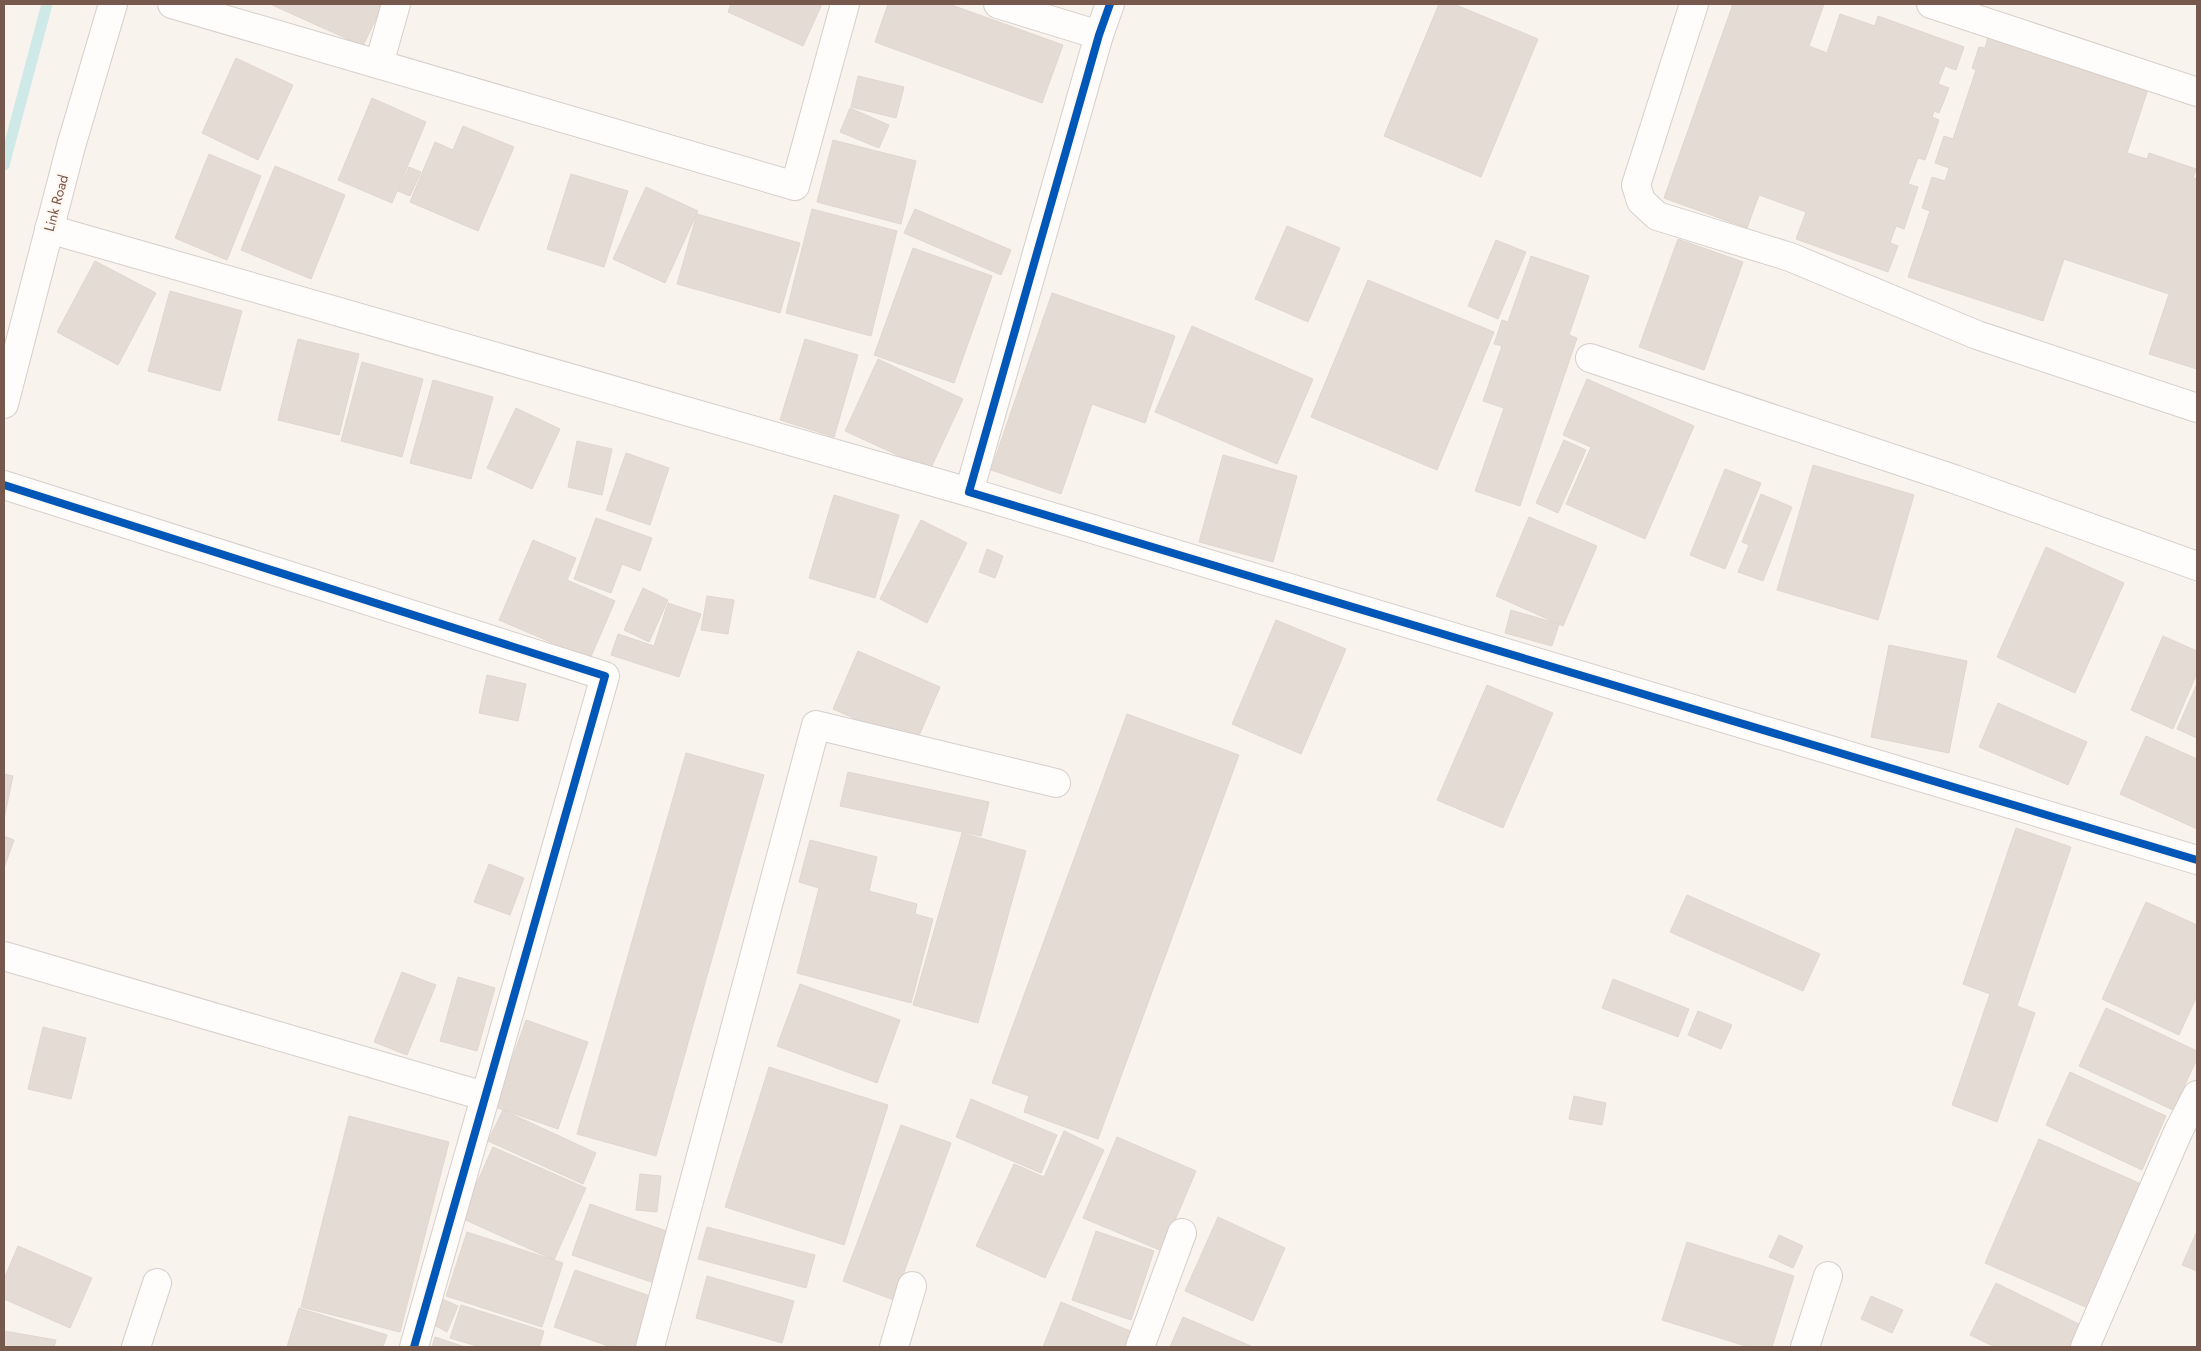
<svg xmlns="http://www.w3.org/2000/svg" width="2201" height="1351" font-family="Jost,sans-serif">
	<rect width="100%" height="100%" fill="#f8f3ed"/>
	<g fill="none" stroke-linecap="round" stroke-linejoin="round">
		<polyline stroke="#cfe8e8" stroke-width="11" points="4,165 47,4"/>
	</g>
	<g fill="#e4dbd5" stroke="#e1d6cf">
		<polygon points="270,4 383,4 363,46"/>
		<polygon points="731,4 822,4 803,46 728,12"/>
		<polygon points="888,4 949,4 1063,45 1042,103 875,42"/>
		<polygon points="1439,4 1454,4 1538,39 1481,177 1384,136"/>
		<polygon points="1733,4 1824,4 1809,46 1827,53 1840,14 1875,26 1878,16 1964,47 1956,70 1945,66 1938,84 1949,88 1939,113 1934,111 1932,117 1939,120 1925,160 1918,158 1908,184 1918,187 1904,229 1896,226 1890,243 1898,246 1888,272 1796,239 1806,212 1759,195 1747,228 1664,198"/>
		<polygon points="1989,34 2149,86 2127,153 2147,159 2149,153 2196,169 2193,178 2197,179 2197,369 2149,354 2169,294 2064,259 2043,321 1908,277 1930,211 1922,208 1932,177 1945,181 1949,168 1935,163 1944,136 1953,139 1976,70 1972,68 1979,47 1985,48"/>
		<polygon points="236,58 293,85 258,160 202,133"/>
		<polygon points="858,76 904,87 896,118 851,107"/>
		<polygon points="372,98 426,122 392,203 338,180"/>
		<polygon points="850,108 889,125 879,148 840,132"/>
		<polygon points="463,126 514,147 478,231 410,202 435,142 453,150"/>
		<polygon points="833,140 916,161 901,224 817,202"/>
		<polygon points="209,154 261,176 227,260 175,238"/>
		<polygon points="275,166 345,195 311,279 241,250"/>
		<polygon points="409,167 421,172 410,196 398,191"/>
		<polygon points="571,174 628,191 604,267 547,249"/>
		<polygon points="646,187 698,211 665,283 613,259"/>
		<polygon points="812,209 897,231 871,336 786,313"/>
		<polygon points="915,209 1011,250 1001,275 904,233"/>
		<polygon points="697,214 800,243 780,313 677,284"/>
		<polygon points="1287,226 1340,248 1308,322 1255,299"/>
		<polygon points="1678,239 1743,262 1704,370 1639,347"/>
		<polygon points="1496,240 1526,252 1498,319 1468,306"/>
		<polygon points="913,248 992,276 954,383 874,355"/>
		<polygon points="1531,256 1589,276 1569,335 1577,338 1520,506 1475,491 1504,408 1483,401 1502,346 1494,344 1502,320 1508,322"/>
		<polygon points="95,261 156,293 118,365 57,332"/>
		<polygon points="1368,280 1494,332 1437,470 1311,417"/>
		<polygon points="170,291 242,311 220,391 148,371"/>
		<polygon points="1052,293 1175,336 1145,423 1092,404 1061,494 991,470"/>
		<polygon points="1192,326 1313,379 1277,464 1155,412"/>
		<polygon points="298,339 359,354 339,435 278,420"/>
		<polygon points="805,339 858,355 834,437 780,420"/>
		<polygon points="878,359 963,399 930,470 845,431"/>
		<polygon points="362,362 423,379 402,457 341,441"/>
		<polygon points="1587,379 1694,426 1645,539 1566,504 1591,447 1563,435"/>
		<polygon points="433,380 493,397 471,479 410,463"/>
		<polygon points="516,408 560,429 532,489 487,468"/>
		<polygon points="1564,440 1586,450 1558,513 1536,503"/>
		<polygon points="577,441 612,449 602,495 568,487"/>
		<polygon points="626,453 669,468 650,525 606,510"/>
		<polygon points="1223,455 1297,476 1273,562 1199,542"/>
		<polygon points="1813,465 1914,495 1878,620 1777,590"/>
		<polygon points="1725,469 1761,483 1725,569 1690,555"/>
		<polygon points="1761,494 1792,507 1763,581 1738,572 1749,545 1742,542"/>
		<polygon points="834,495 899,515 875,598 809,578"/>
		<polygon points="1529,517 1597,546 1563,626 1496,596"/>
		<polygon points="596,518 652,538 640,571 622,564 611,593 574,579"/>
		<polygon points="921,520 967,543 927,623 880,599"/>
		<polygon points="533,540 576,558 567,580 615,601 590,659 499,620"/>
		<polygon points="2046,547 2124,583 2075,693 1997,657"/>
		<polygon points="987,549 1003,556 995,578 979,572"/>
		<polygon points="643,588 668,600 649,642 624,630"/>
		<polygon points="707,596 734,600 728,634 701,630"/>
		<polygon points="668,603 701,614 679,677 611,655 618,634 654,646"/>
		<polygon points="1511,610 1559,624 1552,646 1505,633"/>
		<polygon points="1276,620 1346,649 1301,754 1232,724"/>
		<polygon points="2163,636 2197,651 2197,673 2173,729 2131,710"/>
		<polygon points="1889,645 1967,661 1949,753 1871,737"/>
		<polygon points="858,651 940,687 915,745 833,709"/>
		<polygon points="487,675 526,684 518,721 479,713"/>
		<polygon points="2197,684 2197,738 2177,729"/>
		<polygon points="1487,685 1553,713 1503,828 1437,800"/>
		<polygon points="1998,703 2087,742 2068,785 1979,747"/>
		<polygon points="1127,714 1239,755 1098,1139 1024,1112 1029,1096 992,1083"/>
		<polygon points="2146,736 2197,759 2197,829 2120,794"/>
		<polygon points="686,753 764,775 656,1156 577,1134"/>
		<polygon points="848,772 989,802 981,836 840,806"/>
		<polygon points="4,774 13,776 4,819"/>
		<polygon points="2016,828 2071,847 2017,1006 2035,1013 1997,1122 1952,1105 1990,994 1963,984"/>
		<polygon points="962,833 1026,851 978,1023 913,1005"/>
		<polygon points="4,836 14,840 4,868"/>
		<polygon points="810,840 877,857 869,891 917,904 915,914 933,919 911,1003 797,973 819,888 799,882"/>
		<polygon points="489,864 524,878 510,915 474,902"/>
		<polygon points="1687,895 1820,954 1803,991 1670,932"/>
		<polygon points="2146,902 2197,925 2197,996 2179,1035 2102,999"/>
		<polygon points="402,972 436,985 407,1055 374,1042"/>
		<polygon points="458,977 495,988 477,1051 440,1041"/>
		<polygon points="1613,979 1689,1009 1678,1037 1602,1008"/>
		<polygon points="800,984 900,1020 877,1083 777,1046"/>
		<polygon points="2106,1008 2197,1051 2197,1059 2173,1110 2079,1066"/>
		<polygon points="1698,1011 1732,1025 1721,1049 1688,1035"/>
		<polygon points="526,1020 588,1042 558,1129 495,1107"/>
		<polygon points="43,1027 86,1038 71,1099 28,1089"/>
		<polygon points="769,1067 888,1105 844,1245 725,1207"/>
		<polygon points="2070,1072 2166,1116 2142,1170 2046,1125"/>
		<polygon points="1574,1096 1606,1103 1602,1125 1569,1119"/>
		<polygon points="971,1099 1057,1135 1041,1173 956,1137"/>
		<polygon points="503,1110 596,1153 583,1184 488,1141"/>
		<polygon points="349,1116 449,1142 400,1332 301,1307"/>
		<polygon points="901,1125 951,1143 894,1300 843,1281"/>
		<polygon points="1064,1131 1104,1150 1045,1278 976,1246 1014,1164 1044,1177"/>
		<polygon points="1117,1137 1196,1171 1162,1251 1083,1218"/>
		<polygon points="2039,1139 2148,1187 2090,1309 1985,1263"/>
		<polygon points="493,1147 586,1188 554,1260 461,1218"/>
		<polygon points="640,1174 661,1176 657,1212 636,1210"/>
		<polygon points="590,1204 672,1233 654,1283 572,1255"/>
		<polygon points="1218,1217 1285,1248 1253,1321 1185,1291"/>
		<polygon points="707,1227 815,1255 806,1288 698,1259"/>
		<polygon points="1096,1231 1154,1251 1131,1320 1072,1300"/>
		<polygon points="2197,1231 2197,1271 2182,1265"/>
		<polygon points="467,1232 563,1263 542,1327 446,1296"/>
		<polygon points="1779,1235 1803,1246 1793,1268 1769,1257"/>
		<polygon points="1687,1242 1794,1276 1772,1347 1749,1347 1662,1320"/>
		<polygon points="18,1246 92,1278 70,1328 4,1299 4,1279"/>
		<polygon points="575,1270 659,1299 642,1347 611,1347 554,1327"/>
		<polygon points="707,1276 794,1301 782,1343 696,1318"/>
		<polygon points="1996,1283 2083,1326 2072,1347 1995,1347 1970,1335"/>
		<polygon points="1871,1296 1903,1310 1892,1333 1861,1319"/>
		<polygon points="442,1299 458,1306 447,1332 432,1324"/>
		<polygon points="1061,1302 1142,1336 1138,1347 1043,1347"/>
		<polygon points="461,1305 544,1331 539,1347 480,1347 450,1338"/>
		<polygon points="299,1308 387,1335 383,1347 287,1347"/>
		<polygon points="1183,1317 1251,1346 1251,1347 1170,1347"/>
		<polygon points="4,1331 56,1340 54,1347 4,1347"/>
		<polygon points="435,1337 465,1347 432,1347"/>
	</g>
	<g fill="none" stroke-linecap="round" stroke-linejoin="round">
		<g stroke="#d7ceca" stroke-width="30">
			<g id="minor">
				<polyline points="172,4 795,186 845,4"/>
				<polyline points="998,4 1099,35"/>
				<polyline points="1110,4 1099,35 969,492 2197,860"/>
				<polyline points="1694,4 1636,185 1641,201 1657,216 1790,257 1977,335 2197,408"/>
				<polyline points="1931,4 2197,92"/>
				<polyline points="379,64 396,4"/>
				<polyline points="49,229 969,492"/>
				<polyline points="1590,358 1954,479 2197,566"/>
				<polyline points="4,404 71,146 113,4"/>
				<polyline points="4,485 605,676 414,1347"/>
				<polyline points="4,956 484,1096"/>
				<polyline points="136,1347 157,1283"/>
				<polyline points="650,1347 816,725 1056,783"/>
				<polyline points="894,1347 912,1286"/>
				<polyline points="1140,1347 1182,1233"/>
				<polyline points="1805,1347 1828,1276"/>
				<polyline points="2085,1347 2178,1132 2197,1095"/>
			</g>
		</g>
		<use href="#minor" stroke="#fefdfc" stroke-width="28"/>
		<g stroke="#fff7ef" stroke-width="11">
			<g id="cycleway">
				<polyline points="1110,4 1099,35 969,492 2197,860"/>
				<polyline points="4,485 605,676 414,1347"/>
			</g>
		</g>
		<use href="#cycleway" stroke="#0057b8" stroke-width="8"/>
	</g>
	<g text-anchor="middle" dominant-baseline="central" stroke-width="4" stroke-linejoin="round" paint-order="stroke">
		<g font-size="14" fill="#77584c" stroke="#fff7ef">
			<text transform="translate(56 203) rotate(-75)">Link Road</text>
		</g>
	</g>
	<rect width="2201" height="1351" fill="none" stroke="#77584c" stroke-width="10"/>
</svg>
